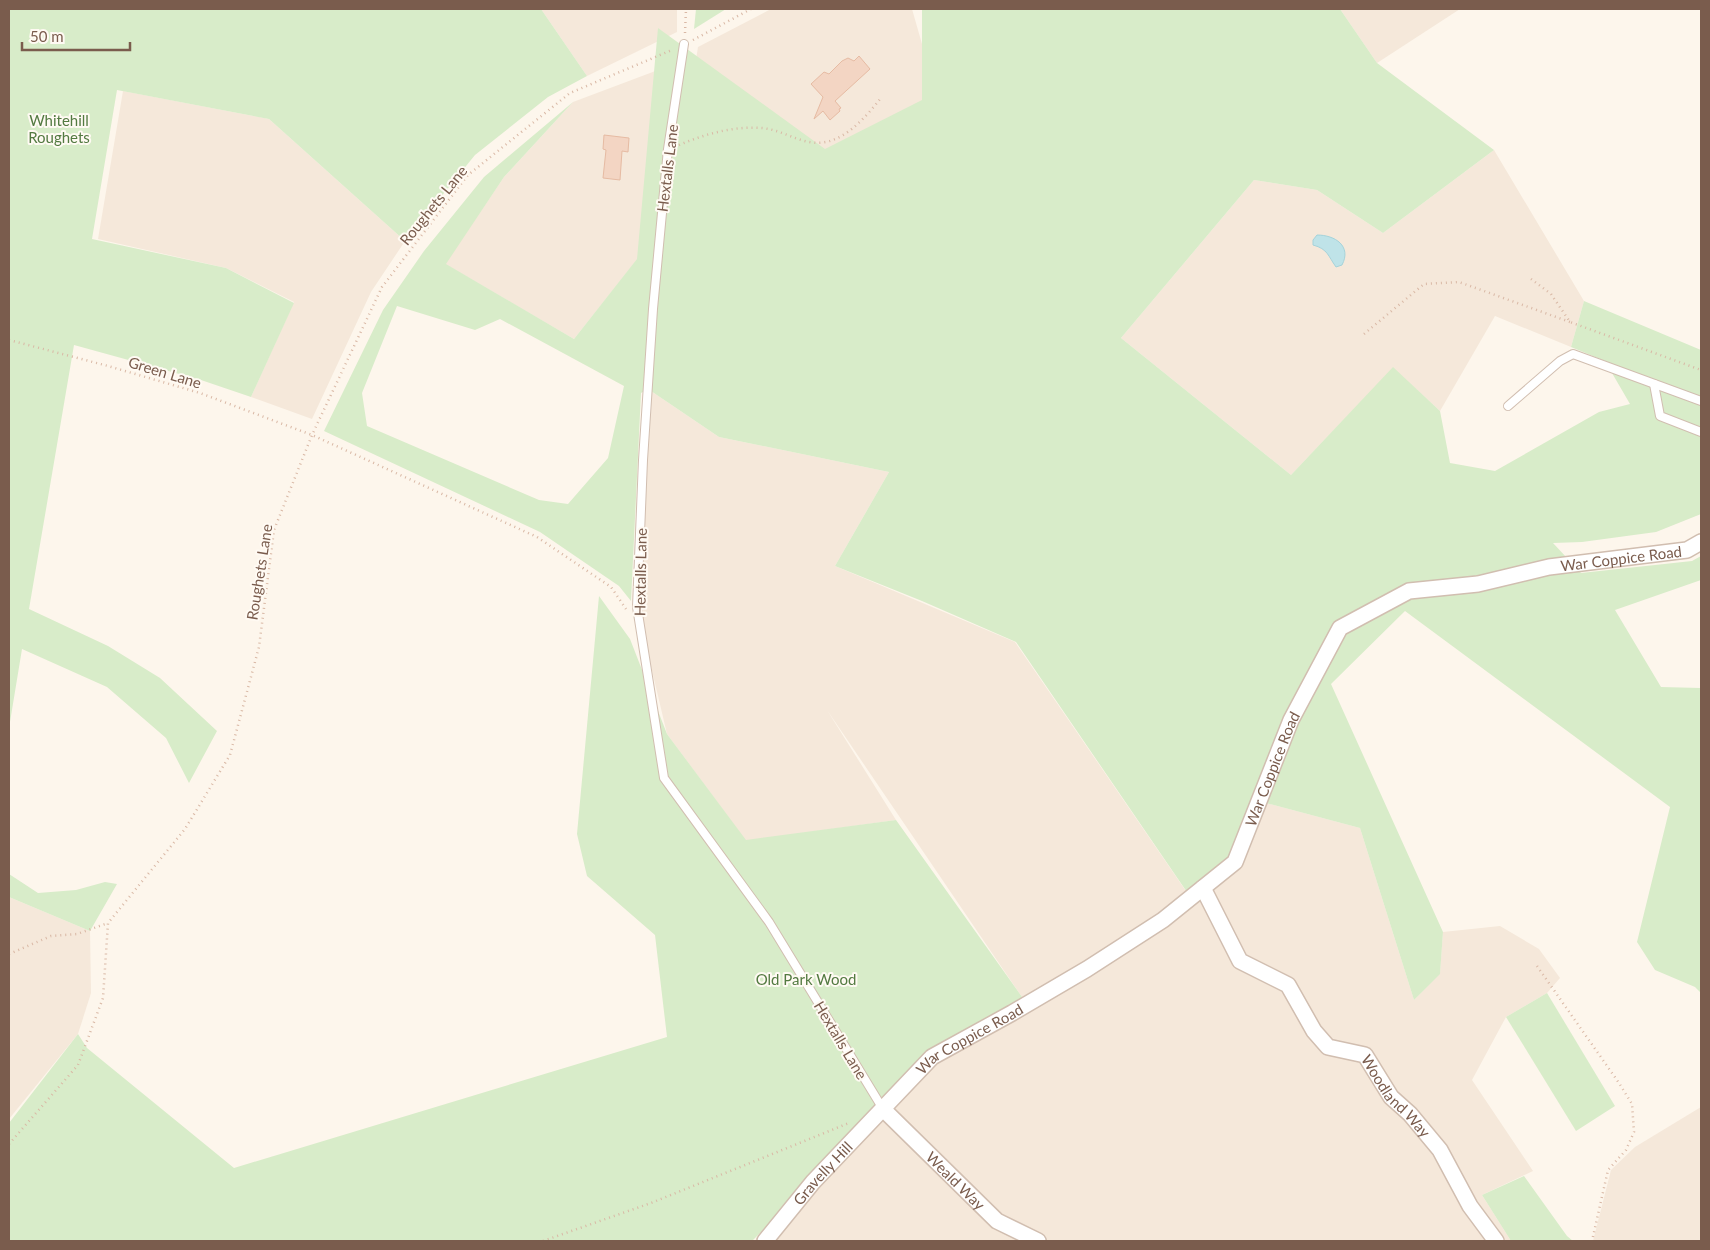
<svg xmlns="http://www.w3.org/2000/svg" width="1710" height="1250" font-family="Lato,sans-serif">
	<rect width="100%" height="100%" fill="#fdf6ec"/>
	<g fill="#f5e8da">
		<polygon points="541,9 677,9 677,32 587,76"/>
		<polygon points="771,9 912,9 940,107 819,169 691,91 698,47"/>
		<polygon points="1340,9 1460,9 1377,63"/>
		<polygon points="674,64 649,245 574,339 445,264 504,177 573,102"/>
		<polygon points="123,91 269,119 405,241 371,292 312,419 251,397 294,302 226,268 98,239"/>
		<polygon points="1494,150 1584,301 1571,347 1495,316 1440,411 1393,368 1291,475 1121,338 1254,180 1317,190 1383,233"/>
		<polygon points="648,389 719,437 889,472 835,566 1015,642 1190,897 1262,802 1360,828 1414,1000 1440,973 1443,932 1500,926 1539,949 1560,978 1547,993 1506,1017 1472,1080 1533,1171 1482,1195 1511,1241 767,1241 932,1057 1026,1003 827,710 896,820 746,841 667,734 637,607"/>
		<polygon points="9,897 90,931 91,993 78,1034 9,1119"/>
		<polygon points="1701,1107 1701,1241 1593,1241 1611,1170 1635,1147"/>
	</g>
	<g fill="#d8ecc9" fill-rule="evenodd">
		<polygon points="9,9 541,9 587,76 548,97 475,155 405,241 269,119 117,90 92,239 226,268 294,303 251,397 201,380 74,345 29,609 108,646 160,678 217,731 189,783 166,738 107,687 22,649 9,728"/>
		<polygon points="696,9 726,9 694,29"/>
		<path d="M922,9H1340L1377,63L1494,150L1383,233L1317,190L1254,180L1121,338L1291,475L1393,367L1440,411L1450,463L1495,471L1599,412L1630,404L1605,361L1571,347L1584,301L1701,350V514L1656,532L1582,542L1553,543L1581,573L1692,561L1701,556V580L1615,610L1661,687L1701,688V993L1695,987L1655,970L1637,942L1670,807L1405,611L1331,684L1443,932L1440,974L1414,1000L1360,828L1262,802L1235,862L1191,898L1016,642L922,601L835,566L889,472L719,437L648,389L641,393L631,601L619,586L540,532L324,431L383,310L424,251L484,177L573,102L504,177L446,264L574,339L637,259L658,28L825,149L922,100ZM397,306L475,330L500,319L624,386L608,458L568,504L539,500L367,426L362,393Z"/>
		<polygon points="599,596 630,639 667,734 746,840 896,820 1027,1004 932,1057 883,1109 753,1240 736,1241 9,1241 9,1123 78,1034 87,1048 234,1168 667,1037 655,935 587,876 577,834"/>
		<polygon points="9,874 38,893 76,890 105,882 117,884 90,931 9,897"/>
		<polygon points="1547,993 1615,1106 1576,1131 1506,1017"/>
		<polygon points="1524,1176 1567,1236 1573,1241 1511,1241 1482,1195"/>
	</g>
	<path fill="#bfe3e8" stroke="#a5d3da" d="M1317,235C1335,235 1352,246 1342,265L1336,267C1328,256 1328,249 1313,245V240Z"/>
	<g fill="#f3d5c3" stroke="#e6bba3">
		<polygon points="859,56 870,69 835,101 841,108 839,109 840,111 830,120 823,111 814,119 823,97 811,84 824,72 829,74 842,61 848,58 854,61"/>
		<polygon points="604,135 629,138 628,152 622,151 620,180 603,178 606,150 603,149"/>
	</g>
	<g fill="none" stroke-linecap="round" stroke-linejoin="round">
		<g stroke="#d1beb0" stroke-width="10">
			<g id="service">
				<polyline points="684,44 668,149 653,309 643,460 637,607 664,778 769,922 883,1109"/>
				<polyline points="1654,384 1660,416 1701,432"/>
				<polyline points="1508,406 1560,361 1573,354 1701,401"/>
			</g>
		</g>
		<g stroke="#d1beb0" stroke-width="18">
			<g id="minor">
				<path id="s1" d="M1203,888L1240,961L1288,985L1314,1031L1328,1047L1365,1055L1391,1097L1410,1114L1440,1150L1470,1206L1496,1241"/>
				<path id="s2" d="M883,1109L997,1221L1038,1241"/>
				<path id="s3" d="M765,1241L813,1182L932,1057L1012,1013L1087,969L1163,920L1235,862L1291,720L1340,628L1409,591L1478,584L1549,567L1687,550L1701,542"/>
			</g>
		</g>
		<g stroke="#d9b8a5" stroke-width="2.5" stroke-dasharray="1 4" stroke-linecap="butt">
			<polyline points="685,33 686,9"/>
			<polyline points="693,40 751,9"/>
			<path d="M679,145C705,134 733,126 761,128C778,129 793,139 809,142C840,148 864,119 881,98"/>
			<polyline points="1531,279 1551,294 1570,322 1701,370"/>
			<polyline points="1364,334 1424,284 1459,282 1570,322"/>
			<polyline points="9,340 108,366 200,393 312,435 537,537 611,587 626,609"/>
			<polyline points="9,954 51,936 77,934 108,923"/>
			<polyline points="1537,966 1619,1083 1632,1104 1634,1132 1626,1150 1608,1170 1592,1241"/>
			<polyline points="9,1144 78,1065 103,998 108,923 185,829 230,755 259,647 274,530 312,435 382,287 468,175 570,93 672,50"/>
			<polyline points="543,1241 651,1203 849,1123"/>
		</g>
		<use href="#service" stroke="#fff" stroke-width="8"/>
		<use href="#minor" stroke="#fff" stroke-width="15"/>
	</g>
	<g text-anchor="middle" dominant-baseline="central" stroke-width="4" stroke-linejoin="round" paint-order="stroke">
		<g font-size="15" fill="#537a41" stroke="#fffaf3">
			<text x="59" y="120">Whitehill<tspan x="59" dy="17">Roughets</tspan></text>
			<text x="806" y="979">Old Park Wood</text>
		</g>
		<g font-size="15" fill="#7a5c4d" stroke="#fffaf3">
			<text transform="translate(667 168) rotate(-83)">Hextalls Lane</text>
			<text transform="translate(433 205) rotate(-51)">Roughets Lane</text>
			<text transform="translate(165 372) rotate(17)">Green Lane</text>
			<text stroke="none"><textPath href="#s3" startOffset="1160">War Coppice Road</textPath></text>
			<text transform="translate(259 572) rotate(-81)">Roughets Lane</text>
			<text transform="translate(640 572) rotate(-89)">Hextalls Lane</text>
			<text stroke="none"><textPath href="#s3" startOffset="710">War Coppice Road</textPath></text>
			<text transform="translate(841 1040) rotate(59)">Hextalls Lane</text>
			<text stroke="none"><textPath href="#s3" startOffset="290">War Coppice Road</textPath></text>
			<text stroke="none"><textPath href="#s1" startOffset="299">Woodland Way</textPath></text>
			<text stroke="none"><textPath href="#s3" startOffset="89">Gravelly Hill</textPath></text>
			<text stroke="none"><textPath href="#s2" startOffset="102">Weald Way</textPath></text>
		</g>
	</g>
	<rect width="1710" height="1250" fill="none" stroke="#7a5c4d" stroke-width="20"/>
	<path d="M22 42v8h108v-8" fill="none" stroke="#7a5c4d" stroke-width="2.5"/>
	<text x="30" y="42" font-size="15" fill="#7a5c4d" stroke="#fffaf3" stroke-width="4" paint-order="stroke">50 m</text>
</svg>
